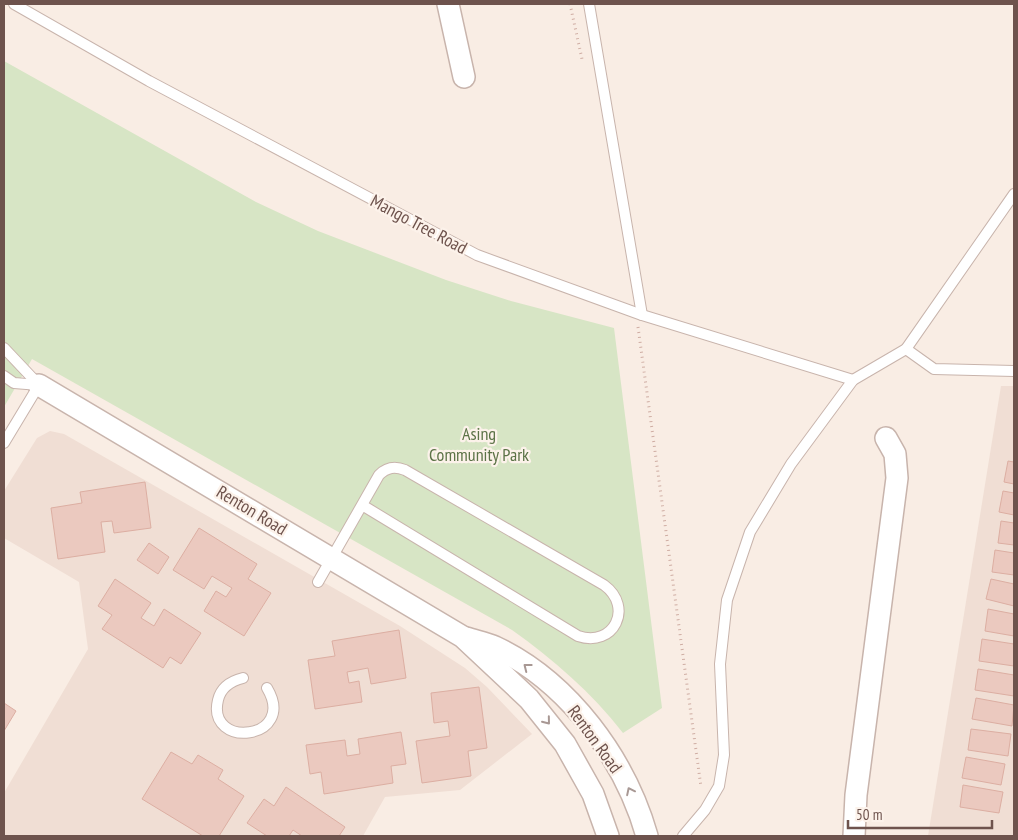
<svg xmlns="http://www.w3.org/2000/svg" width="1018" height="840" font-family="'PT Sans Narrow',sans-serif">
	<rect width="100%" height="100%" fill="#f9ede4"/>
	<g fill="#f0ded4">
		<polygon points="1001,386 1014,386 1014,836 928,836"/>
		<polygon points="50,431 64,434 400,626 465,668 487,687 532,734 460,790 385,797 363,836 4,836 4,793 88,649 79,582 4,538 4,491 37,438"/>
	</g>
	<path fill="#d7e5c5" d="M4,61L256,202L318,231L446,280L511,301L614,328L662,708L623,733C591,692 554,660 512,630L32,359L4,407Z"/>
	<g fill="#ebc9bf" stroke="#dcaea2">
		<polygon points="1008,461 1014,462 1014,484 1004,482"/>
		<polygon points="145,482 151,528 114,533 112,521 101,522 105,552 58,559 51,508 82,503 80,492"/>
		<polygon points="1003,491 1014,493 1014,515 999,512"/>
		<polygon points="1001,521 1014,523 1014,545 998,543"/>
		<polygon points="199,528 257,564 248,579 271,593 244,636 204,611 216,591 226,597 232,588 212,576 204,589 173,570"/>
		<polygon points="149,543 169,557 158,574 137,560"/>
		<polygon points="995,550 1014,553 1014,575 992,572"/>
		<polygon points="115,579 151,603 141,618 154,626 164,609 201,633 181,664 170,657 163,668 102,629 112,615 98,606"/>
		<polygon points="991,579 1014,584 1014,606 986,599"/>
		<polygon points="988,609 1014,614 1014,636 985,631"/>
		<polygon points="399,630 406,678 371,684 368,668 347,672 349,683 359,681 362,702 315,709 308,660 335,656 332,641"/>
		<polygon points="982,639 1014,644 1014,666 979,661"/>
		<polygon points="978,669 1014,675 1014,696 975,690"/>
		<polygon points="479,687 487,748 468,751 471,776 422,783 416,741 450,736 448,721 434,723 431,693"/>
		<polygon points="976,698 1014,705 1012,726 972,719"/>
		<polygon points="4,703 16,711 4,731"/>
		<polygon points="971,729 1011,734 1008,756 968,750"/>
		<polygon points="401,732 406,764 391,766 393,783 324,794 321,772 310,774 306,745 345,740 347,756 360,754 358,739"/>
		<polygon points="171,752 192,764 198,755 223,770 218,779 244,796 219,836 203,836 142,799"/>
		<polygon points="966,757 1005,764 1001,785 962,778"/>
		<polygon points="963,785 1003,792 999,813 960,807"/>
		<polygon points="286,787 345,827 339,836 302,836 293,830 289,836 267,836 247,823 264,799 274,806"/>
	</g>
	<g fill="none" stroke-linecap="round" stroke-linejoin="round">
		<g stroke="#c8b4ac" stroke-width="12">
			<g id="lane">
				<polyline points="14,4 149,81 477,255 642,315 853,380"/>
				<polyline points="589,4 642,315"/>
				<polyline points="4,348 39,385"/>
				<polyline points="906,349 934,369 1014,371"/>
				<polyline points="4,376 14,383 39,385"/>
				<polyline points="4,443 39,385"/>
				<path d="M318,582L379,475C387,467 395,466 405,470L604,585C634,607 614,648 578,636L362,505"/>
				<path d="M243,678C231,681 221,687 218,700C206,750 298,740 267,688"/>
				<polyline points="683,836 705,810 719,786 724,755 720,664 727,600 750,532 791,464 853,380 906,349 1014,194"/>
			</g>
		</g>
		<g stroke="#c8b4ac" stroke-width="24">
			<g id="street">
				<polyline points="448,4 464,77"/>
				<polyline points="39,385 463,637 529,699 565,744 593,794 608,836"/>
				<path d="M466,638C475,641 486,643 495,647C569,682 625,759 647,836"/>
				<polyline points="854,836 856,795 897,478 895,454 886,438"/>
			</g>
		</g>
		<g stroke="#cfada3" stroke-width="3" stroke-dasharray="1 4" stroke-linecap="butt">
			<polyline points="570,4 582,59"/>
			<polyline points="638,327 701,787"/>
		</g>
		<use href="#lane" stroke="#fff" stroke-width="10"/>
		<use href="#street" stroke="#fff" stroke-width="21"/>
	</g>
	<defs><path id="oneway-chevron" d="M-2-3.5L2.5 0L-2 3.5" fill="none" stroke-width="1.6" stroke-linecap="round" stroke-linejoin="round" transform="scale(1.25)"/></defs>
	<g stroke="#a89894">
		<use href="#oneway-chevron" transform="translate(527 667) rotate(-142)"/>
		<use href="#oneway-chevron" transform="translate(547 721) rotate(51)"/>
		<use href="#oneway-chevron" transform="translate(630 791) rotate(-116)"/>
	</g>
	<g text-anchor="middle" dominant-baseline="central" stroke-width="4.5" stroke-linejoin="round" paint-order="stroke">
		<g font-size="18" fill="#6e534d" stroke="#fcf2ea">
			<text transform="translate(419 224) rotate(28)">Mango Tree Road</text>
			<text transform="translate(252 510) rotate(31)">Renton Road</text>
			<text transform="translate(595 739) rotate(54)">Renton Road</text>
		</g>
		<g font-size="18" fill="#5c7347" stroke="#fcf2ea">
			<text x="479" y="433">Asing<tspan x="479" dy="21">Community Park</tspan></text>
		</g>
	</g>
	<rect width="1018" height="840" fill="none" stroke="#6e534d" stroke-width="10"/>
	<path d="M848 820v8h144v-8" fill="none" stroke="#6e534d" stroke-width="2.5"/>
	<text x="856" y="820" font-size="15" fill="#6e534d" stroke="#fcf2ea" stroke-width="4" paint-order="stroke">50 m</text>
</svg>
